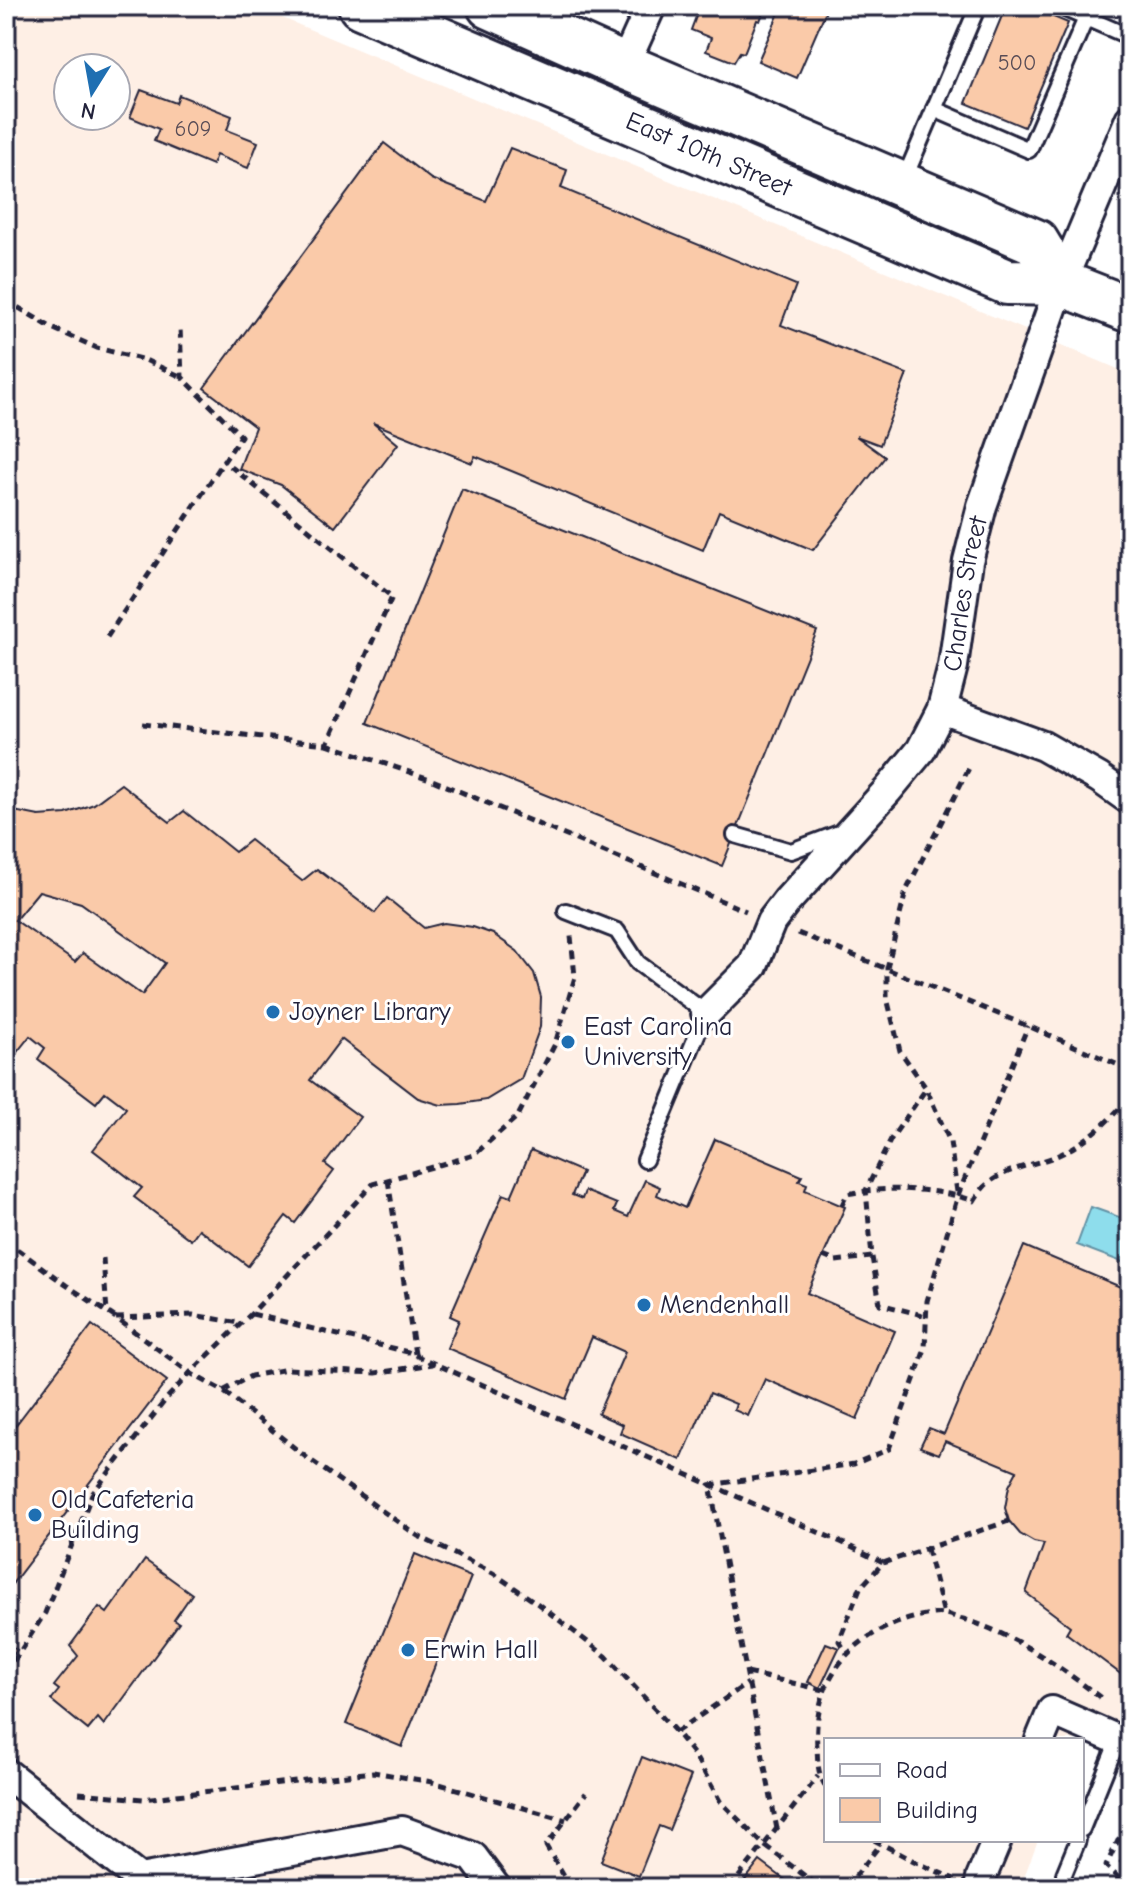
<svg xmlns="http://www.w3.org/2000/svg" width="1136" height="1894" font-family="'Comic Neue',sans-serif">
	<rect width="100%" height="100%" fill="#fff"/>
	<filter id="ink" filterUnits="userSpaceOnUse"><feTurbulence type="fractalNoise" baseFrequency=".0125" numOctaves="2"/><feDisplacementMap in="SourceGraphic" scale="16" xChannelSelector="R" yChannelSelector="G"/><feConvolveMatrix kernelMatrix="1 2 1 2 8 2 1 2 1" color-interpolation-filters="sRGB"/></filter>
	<g filter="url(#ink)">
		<path fill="#feefe5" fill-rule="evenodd" d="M6,6H254L1130,374V1711L1082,1747V1740H826V1840H1038L1020,1888H6ZM68,68H116V116H68Z"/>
		<polygon fill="#8eddec" stroke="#6392a5" stroke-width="2" points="1091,1207 1130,1221 1130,1265 1077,1245"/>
		<g fill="#facaa9" stroke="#22223b" stroke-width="2" fill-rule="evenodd">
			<polygon points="700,6 762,6 765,7 760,21 757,20 744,53 740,52 734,62 706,51 711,38 691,30"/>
			<polygon points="782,6 828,6 797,78 758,61"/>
			<polygon points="1006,6 1027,6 1068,23 1024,127 966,103"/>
			<polygon points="141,90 176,103 179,95 232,116 227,130 258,142 248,168 216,155 212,165 154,141 159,129 130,117"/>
			<polygon points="384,143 431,179 486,201 510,148 567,170 561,188 796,285 781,325 907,374 880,445 856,436 885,457 813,550 719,511 703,550 475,456 472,463 373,423 398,444 335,527 281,485 239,469 255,427 204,388"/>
			<polygon points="462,489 817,631 722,866 367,723"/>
			<path d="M121,784L170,822L184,811L235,852L250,840L302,881L317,869L375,913L387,898L424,928L444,923L473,927L493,934L517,951L534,973L541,997L540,1027L521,1079L486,1100L460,1104L441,1105L418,1098L341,1039L310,1080L360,1117L325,1164L334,1171L295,1223L286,1216L248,1266L199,1229L191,1240L134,1197L142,1188L93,1150L126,1108L105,1092L96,1103L38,1059L45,1048L30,1036L6,1066V820L14,811L39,816L66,814L94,804ZM39,891L81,903L165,963L142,995L83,953L75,962L15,920Z"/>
			<polygon points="715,1139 802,1176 799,1181 807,1184 805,1190 845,1207 807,1293 895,1331 857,1419 765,1379 748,1416 734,1410 736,1404 710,1393 681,1460 620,1433 623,1425 598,1414 625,1352 592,1337 566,1399 447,1348 459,1320 450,1316 503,1194 511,1197 531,1150 582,1172 572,1195 582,1199 585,1191 617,1204 614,1211 628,1217 645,1180 660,1187 657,1195 685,1208"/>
			<polygon points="1024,1246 1130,1291 1130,1681 1066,1633 1070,1626 1026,1593 1044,1544 1034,1542 1020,1534 1009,1521 1005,1508 1009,1486 1017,1471 945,1441 939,1454 920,1447 929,1428 944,1434"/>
			<polygon points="92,1325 167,1381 6,1592 6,1438"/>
			<polygon points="415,1554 471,1577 402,1747 346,1724"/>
			<polygon points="145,1560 192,1594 174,1620 179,1623 104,1725 98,1718 88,1730 51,1700 59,1690 54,1686 78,1656 70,1646 99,1607 107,1613"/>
			<polygon points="6,1642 17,1650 6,1664"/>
			<polygon points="826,1643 839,1648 820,1688 808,1682"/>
			<polygon points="642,1757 691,1776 669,1830 659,1826 639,1876 601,1861"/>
			<polygon points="1130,1850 1130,1871 1120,1862"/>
			<polygon points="760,1861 796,1888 739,1888"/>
			<polygon points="6,1872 28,1888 6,1888"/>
		</g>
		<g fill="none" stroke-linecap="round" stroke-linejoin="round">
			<g stroke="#22223b" stroke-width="20">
				<g id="lane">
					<polyline points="1086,18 1130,37"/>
					<polyline points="934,109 1029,150 1086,18 1058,6"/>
					<polyline points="903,182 978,6"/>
					<polyline points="735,835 791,851 844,831"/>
					<polyline points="566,911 617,931 638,963 706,1013 645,1160"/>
					<polyline points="1082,1829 1118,1740"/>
					<polyline points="1064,1874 1078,1840"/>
				</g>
			</g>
			<g stroke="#22223b" stroke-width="34">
				<g id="street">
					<polyline points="624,66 651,6"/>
					<polyline points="942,709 1043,746 1099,778 1130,800"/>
					<path id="s1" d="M706,1013L753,966L771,922L787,901L888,790L921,750L942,709L953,666L968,561L982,506L1061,283L1130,119"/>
					<polyline points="1040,1740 1052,1711 1130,1745"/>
					<polyline points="6,1773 151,1888"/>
					<polyline points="140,1879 402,1831 473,1857 496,1888"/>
					<polyline points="979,1888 981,1878 997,1840"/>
				</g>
			</g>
			<g stroke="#22223b" stroke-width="50">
				<g id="primary">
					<path id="s2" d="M361,6L1007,282L1061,283L1130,310"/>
					<polyline points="490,6 624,66 1036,242 1061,283"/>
				</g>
			</g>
			<g stroke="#22223b" stroke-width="5" stroke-dasharray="8 6" stroke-linecap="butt">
				<polyline points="6,300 52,328 97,348 145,360 182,377"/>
				<polyline points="6,612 9,620"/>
				<polyline points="107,637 224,461"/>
				<polyline points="143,724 327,744 392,597 224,461 241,436 182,377 180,327"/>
				<polyline points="327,744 430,779 746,911"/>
				<polyline points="798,933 1028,1026 1130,1070"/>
				<polyline points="388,1180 415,1354"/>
				<polyline points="957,1192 950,1142 926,1088 900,1051 887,998 887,968 906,891 970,766"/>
				<path d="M842,1205L847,1194C885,1186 938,1188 974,1201C977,1196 981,1190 985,1186C1007,1166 1040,1165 1065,1152C1091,1138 1113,1118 1130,1095"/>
				<polyline points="6,1241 66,1285 116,1318 190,1373 223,1391 306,1457 418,1536 493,1573 538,1604 606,1656 676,1732 695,1756 720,1801 764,1845 821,1888"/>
				<polyline points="823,1256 835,1261 872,1257 866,1190 891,1139 926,1089"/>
				<polyline points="872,1257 880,1304 926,1316"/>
				<polyline points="103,1258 107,1312"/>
				<polyline points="252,1314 408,1352 843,1543 883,1563 860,1588 839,1641 847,1653"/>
				<polyline points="116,1318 193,1315 240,1323"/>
				<polyline points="223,1391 251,1376 287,1369 376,1373 433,1364"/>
				<polyline points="927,1549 944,1614"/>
				<polyline points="883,1563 1009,1521"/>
				<polyline points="6,1673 45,1613 92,1494 167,1398 190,1373 251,1314 373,1184 474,1155 518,1116 555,1044 575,977 571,936"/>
				<polyline points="747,1673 824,1690"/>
				<polyline points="676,1732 748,1683"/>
				<path d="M826,1787C817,1773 818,1763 817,1747C813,1688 842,1643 897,1623C911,1618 930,1612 945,1614C951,1615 957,1618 963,1619C1014,1634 1059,1666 1101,1698"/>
				<polyline points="79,1793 143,1799 373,1772 432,1782 566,1820"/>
				<polyline points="777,1829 710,1485 854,1464 889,1449 925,1349 927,1301 958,1195 1028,1026"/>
				<polyline points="874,1840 914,1861 954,1879"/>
				<polyline points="571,1888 546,1846 586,1793"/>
				<polyline points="730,1888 818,1776"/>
				<polyline points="846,1888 880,1845"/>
				<polyline points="1130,1888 1106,1866 1130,1815"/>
			</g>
			<use href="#lane" stroke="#fff" stroke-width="14"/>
			<use href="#street" stroke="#fff" stroke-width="28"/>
			<use href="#primary" stroke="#fff" stroke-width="44"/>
		</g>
	</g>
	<g fill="#1f6fb2" stroke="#fff" stroke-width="3">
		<circle cx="273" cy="1012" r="8"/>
		<circle cx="568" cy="1042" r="8"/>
		<circle cx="644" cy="1305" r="8"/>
		<circle cx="35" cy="1515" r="8"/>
		<circle cx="408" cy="1650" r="8"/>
	</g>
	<g text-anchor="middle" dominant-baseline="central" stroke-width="6" stroke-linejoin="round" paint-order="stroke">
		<g font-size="22" fill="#584c56">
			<text x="1017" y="63">500</text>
			<text x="193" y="129">609</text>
		</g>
		<g font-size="26" fill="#22223b" stroke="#fff">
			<text stroke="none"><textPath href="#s2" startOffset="378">East 10th Street</textPath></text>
			<text stroke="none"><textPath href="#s1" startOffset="506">Charles Street</textPath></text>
		</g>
		<g font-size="26" fill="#22223b" stroke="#fff" text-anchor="start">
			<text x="289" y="1012">Joyner Library</text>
			<text x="584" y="1027">East Carolina<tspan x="584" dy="30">University</tspan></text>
			<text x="660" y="1305">Mendenhall</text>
			<text x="51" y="1500">Old Cafeteria<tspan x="51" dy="30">Building</tspan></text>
			<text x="424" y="1650">Erwin Hall</text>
		</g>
	</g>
	<rect width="1136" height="1894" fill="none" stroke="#fff" stroke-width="32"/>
	<rect x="16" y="16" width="1104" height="1862" fill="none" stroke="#22223b" stroke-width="3" filter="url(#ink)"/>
	<rect x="824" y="1738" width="260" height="104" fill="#ffffff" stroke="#a7a7b1" stroke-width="2"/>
	<rect x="840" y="1764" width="40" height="12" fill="#ffffff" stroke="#a7a7b1" stroke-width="2"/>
	<text x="896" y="1778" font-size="24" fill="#22223b">Road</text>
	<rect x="840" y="1798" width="40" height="24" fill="#facaa9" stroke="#a7a7b1" stroke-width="2"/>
	<text x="896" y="1818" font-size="24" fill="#22223b">Building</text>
	<g transform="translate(92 92) rotate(191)"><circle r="38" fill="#ffffff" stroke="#a7a7b1" stroke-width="2"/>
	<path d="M0-6L14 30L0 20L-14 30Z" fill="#1f6fb2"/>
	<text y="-12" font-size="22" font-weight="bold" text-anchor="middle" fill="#22223b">N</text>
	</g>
</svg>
